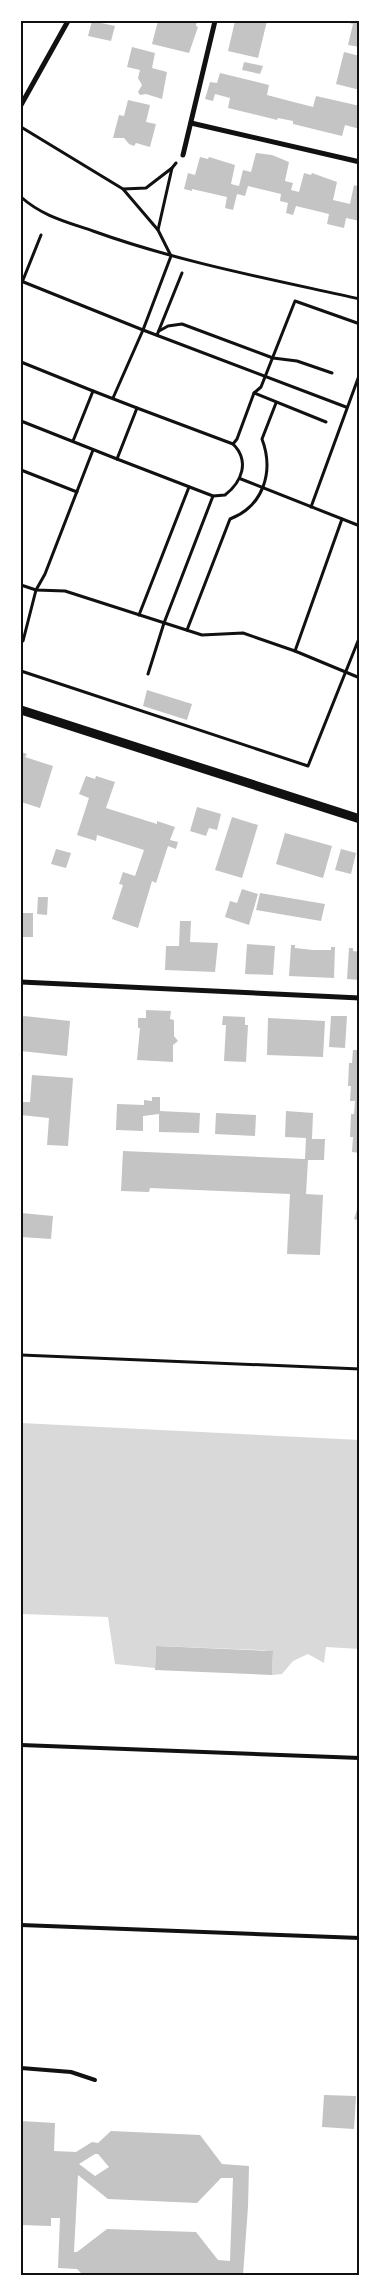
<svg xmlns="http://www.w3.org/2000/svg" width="381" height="2296" font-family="'PT Sans Narrow',sans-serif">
	<rect width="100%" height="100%" fill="#fff"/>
	<polygon fill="#d9d9d9" points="21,1423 360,1440 360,1649 326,1647 324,1663 308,1654 293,1661 282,1674 272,1675 273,1652 263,1650 156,1646 155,1668 115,1664 108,1617 21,1614"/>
	<g fill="#c4c4c4" fill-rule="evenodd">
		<polygon points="92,21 115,26 111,41 88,36"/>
		<polygon points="158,21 197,21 196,26 198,27 189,53 152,44"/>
		<polygon points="235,21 267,21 258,58 228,51"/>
		<polygon points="350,21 360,21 360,47 348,45 353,24 349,23"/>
		<polygon points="132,47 155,53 152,68 167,72 162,99 146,94 140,95 138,92 142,85 138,78 140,70 127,67"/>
		<polygon points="344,52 360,56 360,90 336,84"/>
		<polygon points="244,62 263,66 260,74 242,70"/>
		<polygon points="220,73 269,85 267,95 282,99 313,107 316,96 360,106 360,129 345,125 342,136 293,124 293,121 278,118 277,120 228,108 230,98 215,94 213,101 205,99 210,82 217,83"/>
		<polygon points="128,100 150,105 146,122 156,124 150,147 136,143 134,146 129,144 124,138 113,138 119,115 124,116"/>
		<polygon points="256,153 272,155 289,162 285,181 293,183 291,190 299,192 304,173 311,175 312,173 337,182 333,200 350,204 354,185 360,187 360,221 346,218 344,228 327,224 329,214 296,206 293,215 286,213 288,203 280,201 281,194 248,186 245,196 237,194 233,210 225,208 227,197 192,189 192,191 184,189 188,173 195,175 200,157 208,159 209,157 235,165 231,184 239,186 243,170 251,172"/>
		<polygon points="147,690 192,704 187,720 143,706"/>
		<polygon points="21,752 27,754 25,757 53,766 40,808 21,802"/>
		<polygon points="86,776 95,779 96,776 115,782 106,808 157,824 157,821 175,827 170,840 178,842 176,849 168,846 156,883 152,881 138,928 112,919 123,885 119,884 123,872 135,876 144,850 97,835 96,841 77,835 89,798 79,794"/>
		<polygon points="197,807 221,814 217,830 209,828 206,836 190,831"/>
		<polygon points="232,817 258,825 242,878 215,870"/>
		<polygon points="285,833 332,846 323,878 276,864"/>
		<polygon points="56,849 71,853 66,868 51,864"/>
		<polygon points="341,849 356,853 351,874 335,870"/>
		<polygon points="242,889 258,894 249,925 225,917 230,901 237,903"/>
		<polygon points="260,893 325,904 321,921 256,910"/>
		<polygon points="38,897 48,897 47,915 37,914"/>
		<rect x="21" y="913" width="12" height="24"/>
		<polygon points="180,921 191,921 190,942 218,943 215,972 165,970 166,946 179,946"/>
		<polygon points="247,944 275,946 273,975 245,974"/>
		<polygon points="291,945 295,945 295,948 313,950 331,950 331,947 335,947 334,978 289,976"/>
		<polygon points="349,948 353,948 353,951 360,952 360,980 347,979"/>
		<polygon points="146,1010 171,1011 170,1019 174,1020 174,1036 178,1041 173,1045 173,1062 137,1060 140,1028 138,1028 138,1018 146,1018"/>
		<polygon points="24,1016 70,1021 67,1056 21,1051 21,1018"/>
		<polygon points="223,1016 245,1017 245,1025 248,1025 246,1062 224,1061 226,1025 222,1025"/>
		<polygon points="331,1016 347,1016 345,1048 329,1047"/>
		<polygon points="268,1018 325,1021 323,1057 267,1055"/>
		<polygon points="353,1050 360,1050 360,1153 352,1152 353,1137 350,1137 351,1114 354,1114 355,1101 350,1101 351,1086 348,1086 349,1063 352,1063"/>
		<polygon points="32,1075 73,1078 68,1146 47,1145 49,1118 21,1115 21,1102 30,1102"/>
		<polygon points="152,1097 160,1097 160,1111 200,1113 199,1133 159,1132 159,1114 143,1116 143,1131 116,1130 117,1104 144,1105 144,1100 152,1101"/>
		<polygon points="286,1111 313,1113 312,1139 325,1139 324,1160 308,1160 306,1194 323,1195 320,1255 287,1254 290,1194 150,1188 149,1192 121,1191 123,1151 305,1159 306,1138 285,1137"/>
		<polygon points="216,1113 256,1115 255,1136 215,1134"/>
		<polygon points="358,1207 360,1207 360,1221 354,1219"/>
		<polygon points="21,1213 53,1216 51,1239 21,1237"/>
		<polygon points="156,1646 273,1651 272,1675 155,1670"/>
		<polygon points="324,2095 356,2096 354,2129 322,2127"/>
		<path d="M21,2121L55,2123L54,2151L76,2152L92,2142L98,2143L111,2131L200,2135L222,2164L249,2166L248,2207L243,2275H83L77,2269L58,2268L60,2218H51V2226L21,2225ZM95,2154H98L109,2167L95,2176L79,2164ZM78,2175L108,2199L197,2203L221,2178H233L230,2261L218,2260L196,2232L107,2229L77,2252H74Z"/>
	</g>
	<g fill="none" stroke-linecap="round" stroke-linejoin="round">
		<g stroke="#111" stroke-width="3">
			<polyline points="21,127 123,189 158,230"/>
			<polyline points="123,189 146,188 172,168"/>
			<path d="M21,197C42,216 67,222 93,231C179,262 270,279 360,299"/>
			<polyline points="21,281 143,330 346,407"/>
			<polyline points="21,285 41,235"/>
			<polyline points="159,331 168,326 182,324 273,358 297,361 332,373"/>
			<polyline points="157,335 182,273"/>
			<polyline points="21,362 93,391"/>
			<polyline points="254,393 326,422"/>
			<polyline points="113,398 143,330 171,256 158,230 172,168 176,163"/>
			<polyline points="21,421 117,459 137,408 93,391 73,441"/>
			<polyline points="233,444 237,439 254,393 261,387 295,301 360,324"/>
			<path d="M117,459L213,496L225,495C242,482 250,461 233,444L137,408"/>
			<polyline points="21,470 77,492"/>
			<polyline points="241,479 360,526"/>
			<polyline points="311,507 360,373"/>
			<polyline points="21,585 36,590 65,591 202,635 243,633 295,651 360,678"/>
			<polyline points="139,615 189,487"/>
			<path d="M187,630L230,519C264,506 274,471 262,439L276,403"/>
			<polyline points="23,641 36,590 45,574 93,450"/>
			<polyline points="295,651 342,519"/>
			<polyline points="21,671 308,766 360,636"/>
			<polyline points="148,674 164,623 213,496"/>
			<polyline points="21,1355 360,1369"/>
		</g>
		<g stroke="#111" stroke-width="4">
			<polyline points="21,1745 360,1758"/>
			<polyline points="21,1925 360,1938"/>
			<polyline points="21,2068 71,2072 95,2080"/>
		</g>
		<g stroke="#111" stroke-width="5">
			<polyline points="21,105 68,21"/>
			<polyline points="191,123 360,162"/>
			<polyline points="183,155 215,21"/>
			<polyline points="21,982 360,998"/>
		</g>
		<polyline stroke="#111" stroke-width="9" points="21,710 360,819"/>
	</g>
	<rect width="381" height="2296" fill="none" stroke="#ffffff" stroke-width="45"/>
	<rect x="22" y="22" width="336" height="2252" fill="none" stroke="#111" stroke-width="2"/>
</svg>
